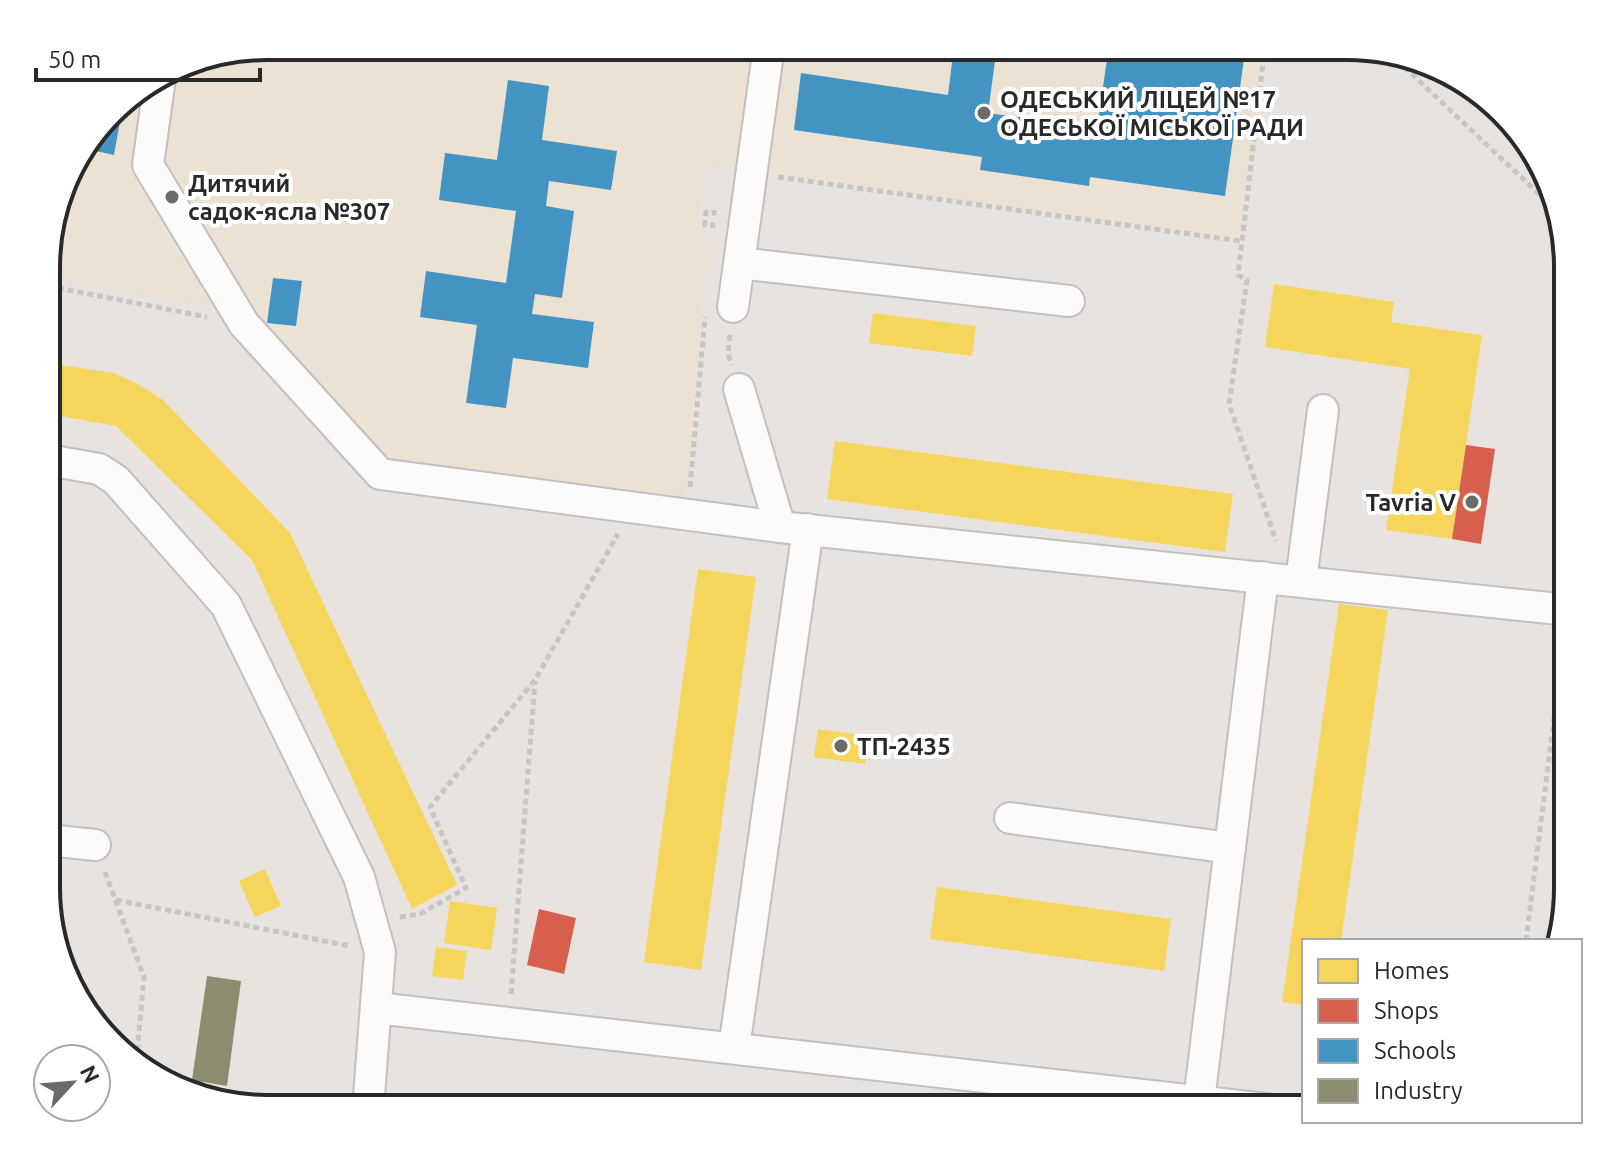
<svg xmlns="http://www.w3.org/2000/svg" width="1614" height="1155" font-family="Ubuntu,sans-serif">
	<rect width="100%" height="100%" fill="#e8e3de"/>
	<polygon fill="#ebe2d3" points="267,46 1264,46 1239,240 707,164 698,229 708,231 685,502 388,466 234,310 48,277 48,238 75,157 122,101 196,58"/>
	<g fill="#f6d55c">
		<polygon points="1274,284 1394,302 1391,322 1482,335 1452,539 1386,530 1410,369 1265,347"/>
		<polygon points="873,313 976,326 972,356 869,343"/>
		<polygon points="48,363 113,373 136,383 163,400 290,533 457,885 412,909 252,560 116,426 48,414"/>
		<polygon points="835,441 1233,494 1225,552 827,499"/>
		<polygon points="698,569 756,577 701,970 644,962"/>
		<polygon points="1339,604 1388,610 1341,941 1304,941 1304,1005 1282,1002"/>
		<polygon points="818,729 868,736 865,764 814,757"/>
		<polygon points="265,869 281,906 255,917 239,881"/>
		<polygon points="48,873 62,875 56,922 49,921 48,916"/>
		<polygon points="937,887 1171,919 1164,971 930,939"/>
		<polygon points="450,901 497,908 491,950 444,943"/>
		<polygon points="436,947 467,951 463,980 432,976"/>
		<polygon points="431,1093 463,1097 462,1109 399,1109 400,1102 430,1106"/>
	</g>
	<g fill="#d6604d">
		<polygon points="1466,445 1495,449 1481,544 1452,539"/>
		<polygon points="539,909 576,918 564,974 527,965"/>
	</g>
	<g fill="#4393c3">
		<polygon points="954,46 997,46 988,113 1097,128 1109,46 1155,46 1244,59 1225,196 1090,177 1089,186 980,170 982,157 794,130 801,73 948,95"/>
		<polygon points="508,80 549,86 542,140 617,151 611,190 549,181 546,206 574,211 562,298 535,294 532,314 594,322 588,368 513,358 506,408 466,403 477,325 420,317 426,271 506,283 516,211 439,200 445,153 497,160"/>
		<polygon points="124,99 114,155 82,148 122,101"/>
		<polygon points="273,278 302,281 296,326 267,323"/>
	</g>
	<polygon fill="#8c8c6e" points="207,976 241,981 227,1086 192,1080"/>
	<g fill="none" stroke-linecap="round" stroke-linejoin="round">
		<g stroke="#c1bfc0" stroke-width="34">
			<g id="minor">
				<polyline points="160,78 148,165 244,324 380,474 780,527 1568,610"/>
				<polyline points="739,263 1069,301"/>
				<polyline points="733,307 769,46"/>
				<polyline points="739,389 780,527"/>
				<polyline points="48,460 99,469 116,480 226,605 359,877 380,952 368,1109"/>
				<polyline points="1301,581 1323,410"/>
				<polyline points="1010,818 1230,848"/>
				<polyline points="48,840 95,845"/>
				<polyline points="376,1008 1266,1109"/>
				<polyline points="734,1048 808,529"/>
				<polyline points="1199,1101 1263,577"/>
			</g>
		</g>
		<g stroke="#c6c5c5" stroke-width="5" stroke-dasharray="6 4" stroke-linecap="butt">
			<polyline points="1265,46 1238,275 1247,280 1229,404 1276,541"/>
			<polyline points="1397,60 1556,210"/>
			<polyline points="778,177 1240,241"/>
			<polyline points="713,228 713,225 705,225 706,212 714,213 714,210"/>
			<polyline points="48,286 207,317"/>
			<polyline points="730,335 728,354 732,365"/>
			<polyline points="690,487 705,317"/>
			<polyline points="105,872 144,977 136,1064"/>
			<polyline points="116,900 350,946"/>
			<polyline points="400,917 420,914 466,888 430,807 535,680 618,534"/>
			<polyline points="1526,941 1564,639"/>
			<polyline points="511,994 535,681"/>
		</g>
		<use href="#minor" stroke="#fcfbfa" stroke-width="30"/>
	</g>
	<g fill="#6c6a68" stroke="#fff" stroke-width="3">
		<circle cx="984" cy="113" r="8"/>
		<circle cx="172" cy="197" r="8"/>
		<circle cx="1472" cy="502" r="8"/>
		<circle cx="841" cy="746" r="8"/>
	</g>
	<g text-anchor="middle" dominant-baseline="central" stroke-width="8" stroke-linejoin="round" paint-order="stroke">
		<g font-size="24" font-weight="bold" fill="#292929" stroke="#fff" text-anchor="start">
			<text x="1000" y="99">ОДЕСЬКИЙ ЛІЦЕЙ №17<tspan x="1000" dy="28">ОДЕСЬКОЇ МІСЬКОЇ РАДИ</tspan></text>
			<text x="188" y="183">Дитячий<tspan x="188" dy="28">садок-ясла №307</tspan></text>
			<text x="1456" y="502" text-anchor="end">Tavria V</text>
			<text x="857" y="746">ТП-2435</text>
		</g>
	</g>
	<path d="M0 0H1614V1155H0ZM267 60H1347A207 207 0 0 1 1554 267V888A207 207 0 0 1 1347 1095H267A207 207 0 0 1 60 888V267A207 207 0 0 1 267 60Z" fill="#fff" fill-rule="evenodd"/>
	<path fill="none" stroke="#292929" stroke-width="4" d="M267 60H1347A207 207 0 0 1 1554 267V888A207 207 0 0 1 1347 1095H267A207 207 0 0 1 60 888V267A207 207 0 0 1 267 60Z"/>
	<rect x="1302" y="939" width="280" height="184" fill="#ffffff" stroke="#a9a9a9" stroke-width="2"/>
	<rect x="1318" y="959" width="40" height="24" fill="#f6d55c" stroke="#a9a9a9" stroke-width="2"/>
	<text x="1374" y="979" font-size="24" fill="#292929">Homes</text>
	<rect x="1318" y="999" width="40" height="24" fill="#d6604d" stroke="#a9a9a9" stroke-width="2"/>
	<text x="1374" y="1019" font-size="24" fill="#292929">Shops</text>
	<rect x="1318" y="1039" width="40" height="24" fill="#4393c3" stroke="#a9a9a9" stroke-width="2"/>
	<text x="1374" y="1059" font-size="24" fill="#292929">Schools</text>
	<rect x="1318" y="1079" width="40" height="24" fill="#8c8c6e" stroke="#a9a9a9" stroke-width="2"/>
	<text x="1374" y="1099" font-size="24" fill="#292929">Industry</text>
	<g transform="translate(72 1083) rotate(64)"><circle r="38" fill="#ffffff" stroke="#a9a9a9" stroke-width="2"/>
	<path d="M0-6L14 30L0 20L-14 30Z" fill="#6c6a68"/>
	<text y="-12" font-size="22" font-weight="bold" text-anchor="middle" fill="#292929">N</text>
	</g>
	<path d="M36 68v12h224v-12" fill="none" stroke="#292929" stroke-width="4"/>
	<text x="48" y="68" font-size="24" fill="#292929" stroke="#ffffff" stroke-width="6" paint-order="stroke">50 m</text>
</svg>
